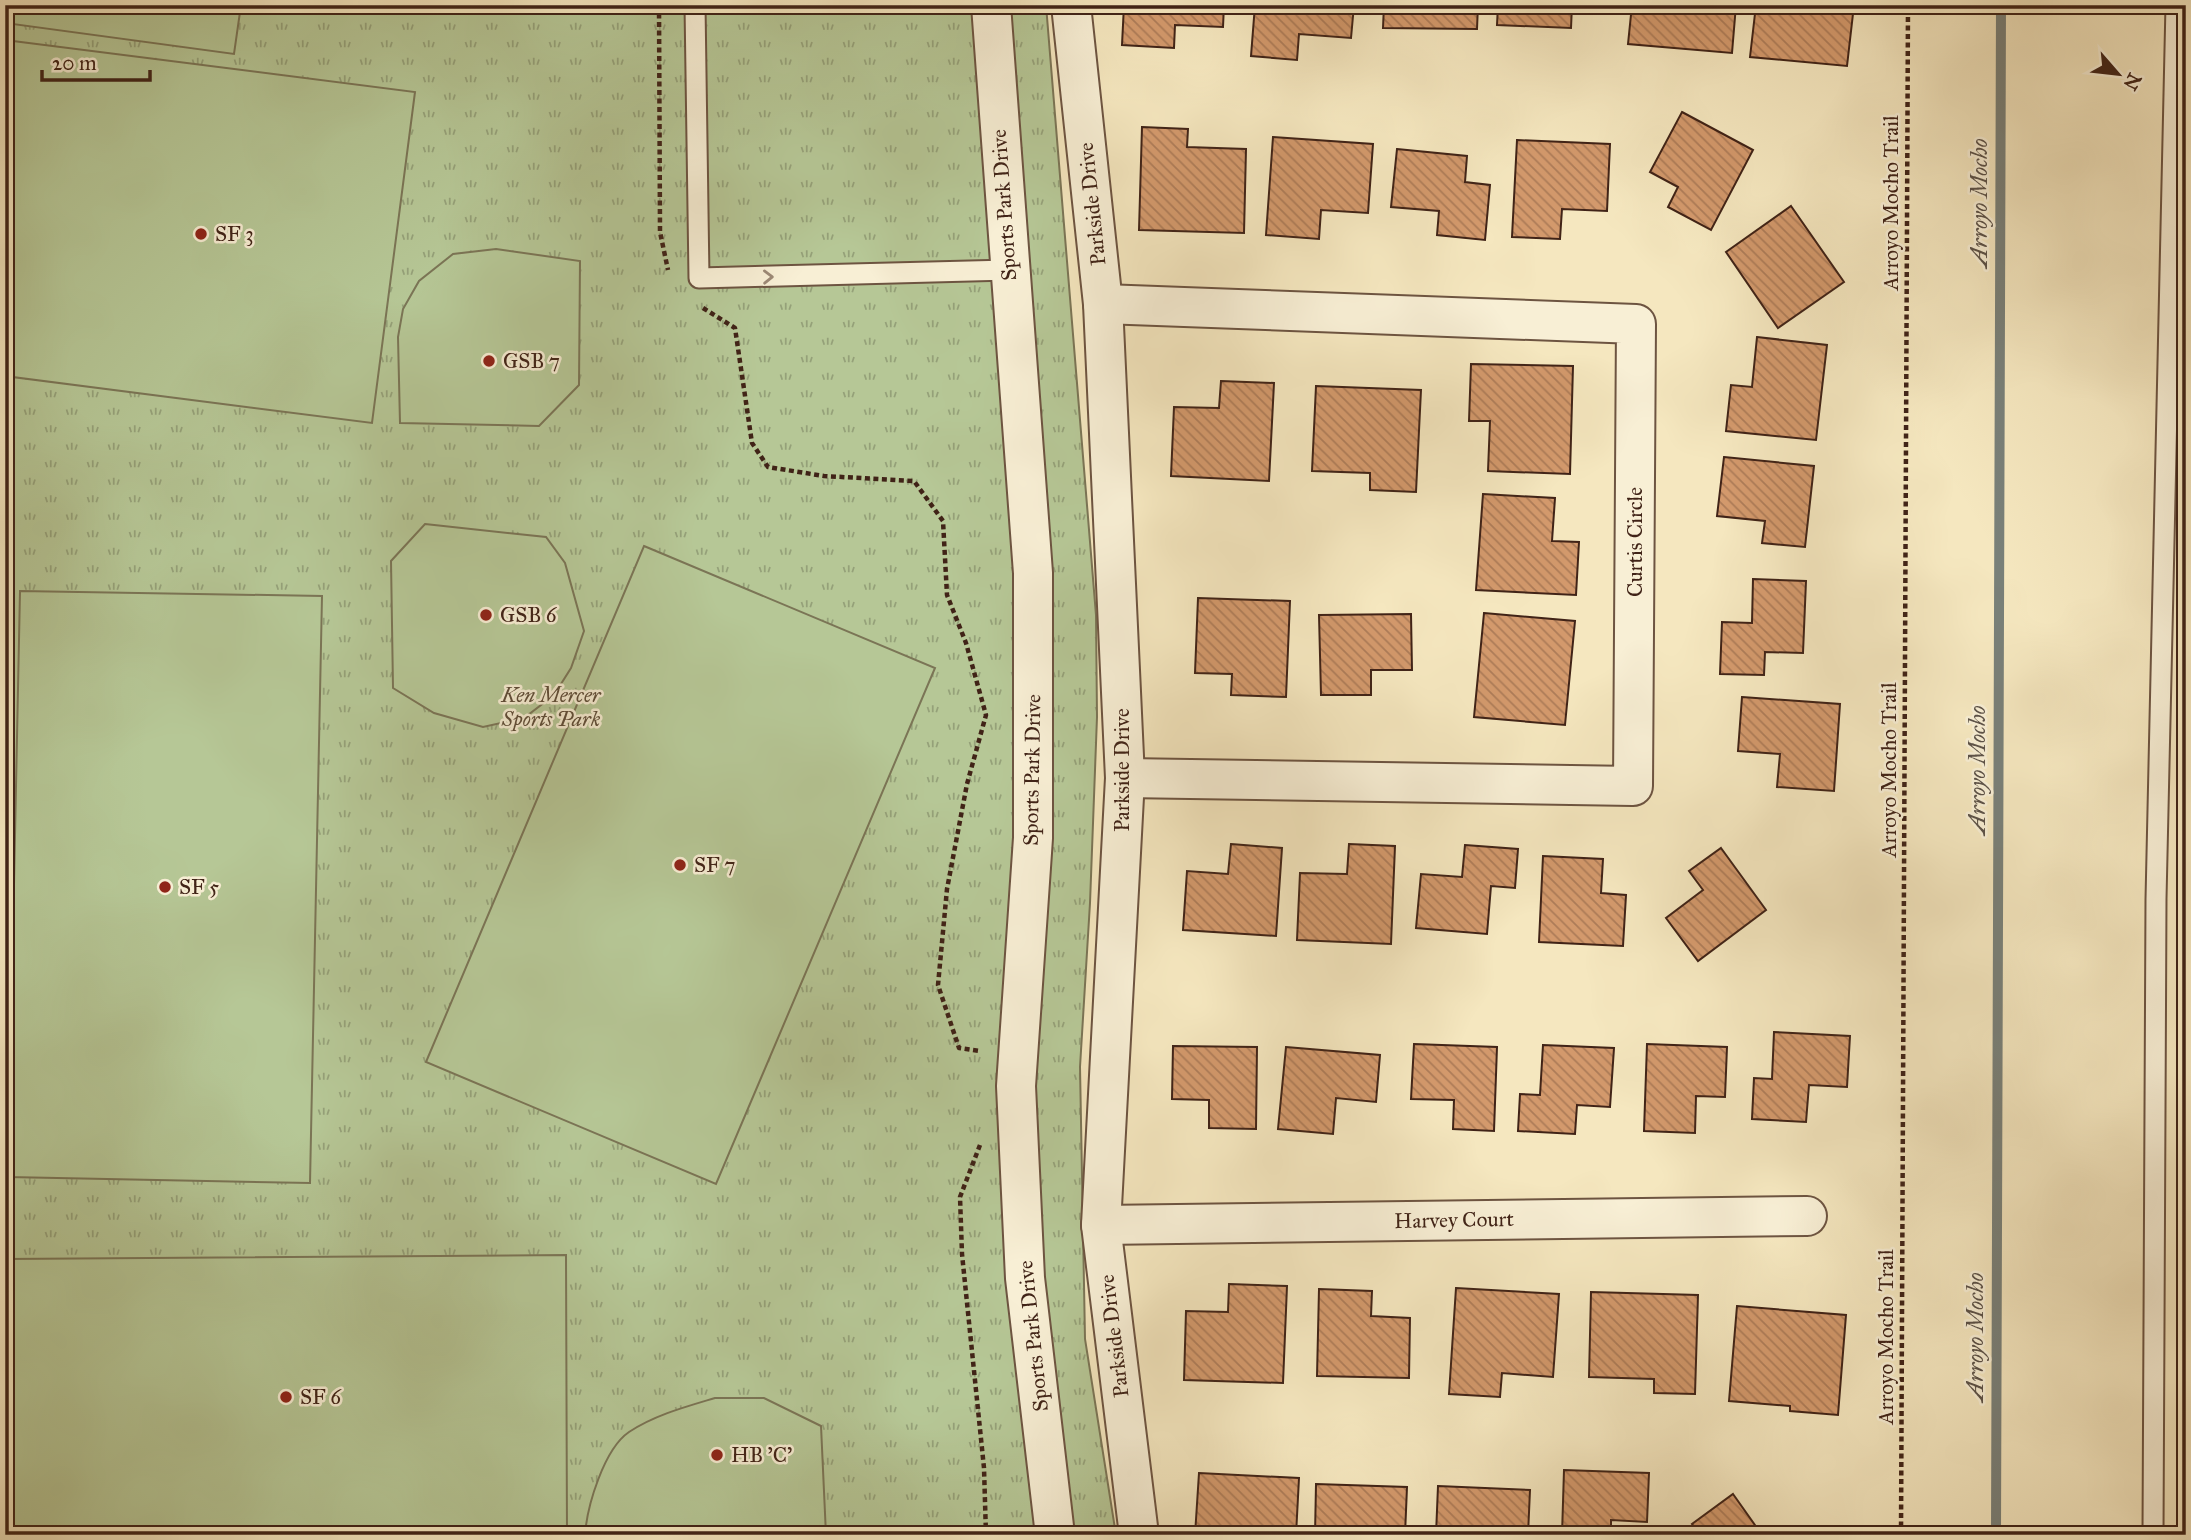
<svg xmlns="http://www.w3.org/2000/svg" width="2191" height="1540" font-family="'IM FELL Great Primer',serif">
	<defs>
		<pattern id="grass-tufts" width="24" height="20" patternUnits="userSpaceOnUse" patternTransform="scale(1.75)"><rect width="24" height="20" fill="#b6c796"/><path d="M3 7l-1-3M5 7V3M7 7l1-3M15 17l-1-3M17 17v-4M19 17l1-3" fill="none" stroke="#95a179"/></pattern>
		<pattern id="building-back-hatch" width="6" height="6" patternUnits="userSpaceOnUse" patternTransform="scale(1.75)"><rect width="6" height="6" fill="#d3996c"/><path d="M-1 5l2 2M0 0l6 6M5-1l2 2" fill="none" stroke="#ad7c58"/></pattern>
	</defs>
	<rect width="100%" height="100%" fill="#f5e7bf"/>
	<filter id="stains"><feTurbulence type="fractalNoise" baseFrequency=".00286" numOctaves="4"/><feColorMatrix values="0 0 0 0 .2 0 0 0 0 .09 0 0 0 0 .02 0 0 0 .5 -.17"/></filter>
	<radialGradient id="worn" r=".72"><stop offset=".6" stop-color="#630" stop-opacity="0"/><stop offset="1" stop-color="#630" stop-opacity=".3"/></radialGradient>
	<polygon fill="url(#grass-tufts)" stroke="#7b7556" stroke-width="2" points="5,5 1046,5 1096,615 1097,717 1090,903 1080,1067 1085,1339 1116,1535 5,1535"/>
	<g fill="#b6c796" stroke="#7b7556" stroke-width="2">
		<polygon points="5,5 241,5 234,54 5,23"/>
		<polygon points="5,40 415,92 372,423 5,376"/>
		<polygon points="496,249 580,261 579,385 539,426 400,423 398,337 403,309 419,281 453,254"/>
		<polygon points="425,524 546,537 565,563 584,631 571,668 554,695 524,718 483,727 434,713 393,688 391,561"/>
		<polygon points="644,546 935,668 716,1184 426,1062"/>
		<polygon points="20,591 322,596 310,1183 8,1177"/>
		<polygon points="566,1255 567,1535 5,1535 5,1259"/>
		<path d="M715,1398H764L821,1426L826,1535H585C587,1506 604,1449 629,1432C655,1415 685,1407 715,1398Z"/>
	</g>
	<g fill="none" stroke-linecap="round" stroke-linejoin="round">
		<polyline stroke="#798079" stroke-width="10" points="1996,1535 2001,5"/>
	</g>
	<g fill="url(#building-back-hatch)" stroke="#402317" stroke-width="2">
		<polygon points="1124,5 1224,5 1223,27 1175,25 1174,48 1122,45"/>
		<polygon points="1255,5 1354,5 1351,38 1299,34 1297,60 1251,56"/>
		<polygon points="1384,5 1478,5 1477,29 1383,28"/>
		<polygon points="1498,5 1572,5 1571,28 1497,25"/>
		<polygon points="1632,5 1736,5 1732,53 1628,44"/>
		<polygon points="1756,5 1854,5 1847,66 1750,57"/>
		<polygon points="1682,112 1753,150 1711,230 1668,207 1678,187 1650,172"/>
		<polygon points="1142,127 1188,129 1187,147 1246,149 1244,233 1139,230"/>
		<polygon points="1273,137 1373,144 1368,213 1321,210 1319,239 1266,235"/>
		<polygon points="1517,140 1610,144 1607,211 1562,209 1560,239 1512,237"/>
		<polygon points="1397,149 1467,156 1465,182 1490,185 1485,240 1437,235 1439,211 1391,207"/>
		<polygon points="1791,206 1844,282 1778,328 1726,252"/>
		<polygon points="1757,337 1827,345 1816,440 1726,431 1731,385 1752,387"/>
		<polygon points="1471,364 1573,366 1570,474 1488,471 1490,421 1469,421"/>
		<polygon points="1221,381 1274,383 1269,481 1171,476 1174,407 1219,408"/>
		<polygon points="1316,386 1421,390 1416,492 1370,490 1370,473 1312,471"/>
		<polygon points="1724,457 1814,466 1805,547 1762,543 1765,521 1717,516"/>
		<polygon points="1483,494 1555,498 1552,541 1579,542 1576,595 1476,590"/>
		<polygon points="1753,579 1806,581 1803,653 1765,652 1764,675 1720,674 1722,622 1752,623"/>
		<polygon points="1198,598 1290,601 1286,697 1231,695 1232,674 1195,673"/>
		<polygon points="1484,613 1575,621 1565,725 1474,717"/>
		<polygon points="1411,614 1412,670 1371,670 1371,695 1321,695 1319,615"/>
		<polygon points="1742,697 1840,704 1834,791 1777,787 1780,754 1738,751"/>
		<polygon points="1231,844 1282,848 1276,936 1183,930 1187,871 1228,874"/>
		<polygon points="1349,844 1395,846 1391,944 1297,940 1300,873 1347,874"/>
		<polygon points="1465,845 1518,849 1515,888 1491,886 1487,934 1416,928 1421,874 1462,877"/>
		<polygon points="1721,848 1766,910 1698,961 1666,918 1703,890 1689,871"/>
		<polygon points="1543,856 1603,859 1601,893 1626,895 1623,946 1539,942"/>
		<polygon points="1774,1032 1850,1036 1847,1087 1809,1085 1806,1122 1752,1119 1754,1078 1772,1079"/>
		<polygon points="1414,1044 1497,1047 1494,1131 1453,1129 1454,1100 1411,1099"/>
		<polygon points="1647,1044 1727,1047 1725,1097 1696,1096 1695,1133 1644,1131"/>
		<polygon points="1543,1045 1614,1048 1610,1107 1577,1105 1575,1134 1518,1131 1520,1094 1540,1095"/>
		<polygon points="1173,1046 1257,1047 1256,1129 1209,1128 1209,1100 1172,1099"/>
		<polygon points="1286,1047 1380,1055 1376,1102 1336,1098 1333,1134 1278,1129"/>
		<polygon points="1229,1284 1287,1286 1283,1383 1184,1380 1186,1311 1228,1312"/>
		<polygon points="1456,1288 1559,1294 1553,1377 1502,1373 1500,1397 1449,1394"/>
		<polygon points="1319,1289 1372,1291 1371,1316 1410,1318 1409,1378 1317,1376"/>
		<polygon points="1591,1292 1698,1295 1695,1394 1654,1393 1654,1379 1589,1377"/>
		<polygon points="1737,1306 1846,1315 1838,1415 1790,1411 1790,1406 1729,1401"/>
		<polygon points="1564,1470 1649,1473 1647,1522 1611,1520 1611,1535 1562,1535"/>
		<polygon points="1199,1473 1299,1478 1296,1535 1195,1535"/>
		<polygon points="1316,1484 1407,1487 1405,1535 1315,1535"/>
		<polygon points="1438,1486 1530,1490 1528,1535 1436,1535"/>
		<polygon points="1733,1494 1762,1535 1700,1535 1692,1524"/>
	</g>
	<g fill="none" stroke-linecap="round" stroke-linejoin="round">
		<g stroke="#6d5441" stroke-width="23">
			<g id="service">
				<polyline points="695,5 699,278 1009,270"/>
				<polyline points="2153,1535 2156,899 2176,5"/>
			</g>
		</g>
		<g stroke="#6d5441" stroke-width="42">
			<g id="minor">
				<polyline points="991,5 1033,573 1033,838 1016,1086 1025,1278 1055,1535"/>
				<polyline points="1071,5 1103,304 1125,778 1101,1225 1139,1535"/>
				<polyline points="1103,304 1636,324 1633,786 1125,778"/>
				<polyline points="1101,1225 1807,1216"/>
			</g>
		</g>
		<g stroke="#402317" stroke-width="4.5" stroke-dasharray="5 3.5" stroke-linecap="butt">
			<polyline points="659,5 660,232 668,270"/>
			<polyline points="703,308 735,328 752,443 768,467 824,476 914,481 943,521 947,595 966,643 986,715 967,784 947,889 938,985 959,1048 980,1051"/>
			<polyline points="980,1145 960,1197 962,1254 984,1468 986,1535"/>
			<polyline points="1901,1535 1908,5"/>
		</g>
		<use href="#service" stroke="#f8efd5" stroke-width="19"/>
		<use href="#minor" stroke="#f8efd5" stroke-width="38"/>
	</g>
	<defs><path id="oneway-chevron" d="M-2-3.5L2.5 0L-2 3.5" fill="none" stroke-width="1.6" stroke-linecap="round" stroke-linejoin="round" transform="scale(1.75)"/></defs>
	<use stroke="#9c8976" href="#oneway-chevron" transform="translate(768 277) rotate(-1)"/>
	<g fill="#8f2418" stroke="#f8efd5" stroke-width="2.5">
		<circle cx="201" cy="234" r="7"/>
		<circle cx="489" cy="361" r="7"/>
		<circle cx="486" cy="615" r="7"/>
		<circle cx="680" cy="865" r="7"/>
		<circle cx="165" cy="887" r="7"/>
		<circle cx="286" cy="1397" r="7"/>
		<circle cx="717" cy="1455" r="7"/>
	</g>
	<g text-anchor="middle" dominant-baseline="central" stroke-width="5" stroke-linejoin="round" paint-order="stroke">
		<g font-size="21" fill="#402317" stroke="#f8efd5">
			<text transform="translate(1891 203) rotate(-90)">Arroyo Mocho Trail</text>
			<text transform="translate(1092 204) rotate(-96)">Parkside Drive</text>
			<text transform="translate(1004 205) rotate(-94)">Sports Park Drive</text>
			<text transform="translate(1635 542) rotate(-90)">Curtis Circle</text>
			<text transform="translate(1032 770) rotate(-89)">Sports Park Drive</text>
			<text transform="translate(1122 770) rotate(-90)">Parkside Drive</text>
			<text transform="translate(1889 770) rotate(-90)">Arroyo Mocho Trail</text>
			<text transform="translate(1454 1220) rotate(-1)">Harvey Court</text>
			<text transform="translate(1033 1336) rotate(-96)">Sports Park Drive</text>
			<text transform="translate(1114 1336) rotate(-97)">Parkside Drive</text>
			<text transform="translate(1886 1337) rotate(-90)">Arroyo Mocho Trail</text>
		</g>
		<g font-size="21" fill="#402317" stroke="#f8efd5" text-anchor="start">
			<text x="215" y="234">SF 3</text>
			<text x="503" y="361">GSB 7</text>
			<text x="500" y="615">GSB 6</text>
			<text x="694" y="865">SF 7</text>
			<text x="179" y="887">SF 5</text>
			<text x="300" y="1397">SF 6</text>
			<text x="731" y="1455">HB 'C'</text>
		</g>
		<g font-size="21" font-style="italic" fill="#5e4c37" stroke="#f8efd5">
			<text x="551" y="695">Ken Mercer<tspan x="551" dy="24">Sports Park</tspan></text>
		</g>
		<g font-size="23" font-style="italic" fill="#5c5248" stroke="#f8efd5">
			<text transform="translate(1979 203) rotate(-90)">Arroyo Mocho</text>
			<text transform="translate(1977 770) rotate(-90)">Arroyo Mocho</text>
			<text transform="translate(1975 1337) rotate(-90)">Arroyo Mocho</text>
		</g>
	</g>
	<rect width="2191" height="1540" fill="none" stroke="#f5e7bf" stroke-width="28"/>
	<rect x="7" y="7" width="2177" height="1526" fill="none" stroke="#402317" stroke-width="3.5"/>
	<rect x="14" y="14" width="2163" height="1512" fill="none" stroke="#402317" stroke-width="2"/>
	<g transform="translate(2118 74) rotate(118)" stroke="#f8efd5" stroke-width="5" paint-order="stroke">
	<path d="M0-5L12 26L0 18L-12 26Z" fill="#402317"/>
	<text y="-10" font-size="19" font-weight="bold" text-anchor="middle" fill="#402317">N</text>
	</g>
	<path d="M42 70v10h108v-10" fill="none" stroke="#402317" stroke-width="3.5"/>
	<text x="52" y="70" font-size="21" fill="#402317" stroke="#f8efd5" stroke-width="5" paint-order="stroke">20 m</text>
	<rect width="100%" height="100%" filter="url(#stains)"/>
	<rect width="100%" height="100%" fill="url(#worn)"/>
</svg>
